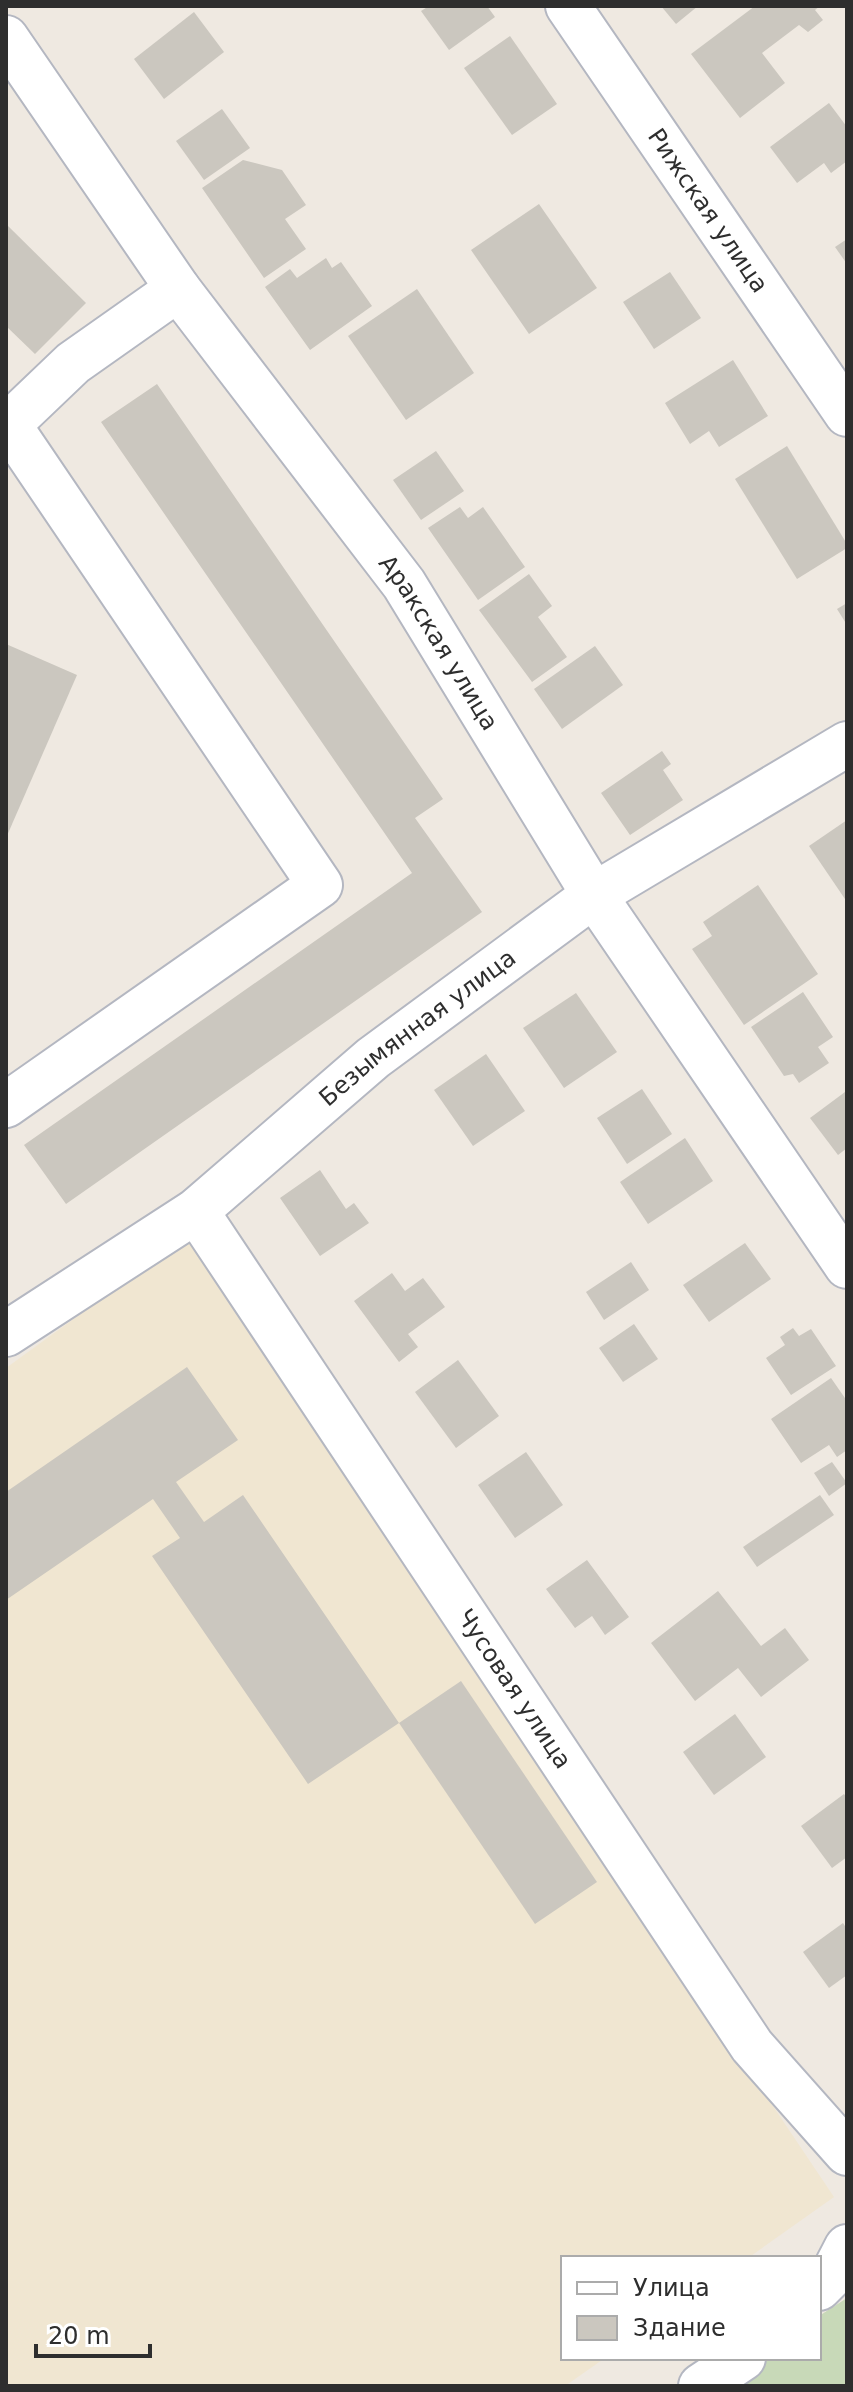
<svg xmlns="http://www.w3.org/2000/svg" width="853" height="2392" font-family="'DejaVu Sans',sans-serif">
	<rect width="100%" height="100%" fill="#efe9e1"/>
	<polygon fill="#f0e6d1" points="210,1220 746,2066 834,2197 748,2258 563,2258 563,2358 605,2358 565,2386 6,2386 6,1368"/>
	<polygon fill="#c8d9b8" points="847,2298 847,2386 708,2386 752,2358 819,2358 819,2316"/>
	<g fill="#cbc7bf">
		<polygon points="429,6 487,6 495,17 449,50 421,11"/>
		<polygon points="661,6 698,6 676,24"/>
		<polygon points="755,6 820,6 815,10 823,20 808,32 799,25 762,53 785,83 740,118 691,54"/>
		<polygon points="194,12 224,52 164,99 134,59"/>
		<polygon points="510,36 557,104 512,135 464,68"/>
		<polygon points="829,103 847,127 847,161 831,173 824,163 797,183 770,147"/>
		<polygon points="222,109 250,148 204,180 176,141"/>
		<polygon points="243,160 282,170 306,205 285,219 306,249 264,278 202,188"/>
		<polygon points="539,204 597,288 529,334 471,250"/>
		<polygon points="6,224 86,303 35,354 6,326"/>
		<polygon points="847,239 847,264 835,247"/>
		<polygon points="326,258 332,268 341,262 372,306 310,350 265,287 290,269 297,278"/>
		<polygon points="670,272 701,318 654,349 623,302"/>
		<polygon points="417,289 474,373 406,420 348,336"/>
		<polygon points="733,360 768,416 719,447 709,431 690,444 665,403"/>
		<polygon points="157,384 443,799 415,818 482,912 66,1204 24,1145 412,873 101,422"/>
		<polygon points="787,446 847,544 847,548 797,579 735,479"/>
		<polygon points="436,451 464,491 421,520 393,480"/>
		<polygon points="460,507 468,518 483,507 525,567 478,600 428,528"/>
		<polygon points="529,574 552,606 538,617 567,657 532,682 479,610"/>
		<polygon points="847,603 847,625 837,609"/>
		<polygon points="6,644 77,675 6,838"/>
		<polygon points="595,646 623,685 562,729 534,689"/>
		<polygon points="662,751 671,764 663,770 683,800 630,835 601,793"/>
		<polygon points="847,820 847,902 809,846"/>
		<polygon points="758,885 818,974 744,1025 692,949 712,936 703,922"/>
		<polygon points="803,992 833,1037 818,1047 829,1063 799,1083 793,1074 784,1076 751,1027"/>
		<polygon points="576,993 617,1052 564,1088 523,1028"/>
		<polygon points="486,1054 525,1111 473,1146 434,1090"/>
		<polygon points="642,1089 672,1134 627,1164 597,1118"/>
		<polygon points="845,1092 847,1148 838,1155 810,1118"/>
		<polygon points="685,1138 713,1181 648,1224 620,1182"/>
		<polygon points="320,1170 346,1209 354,1203 369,1223 320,1256 280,1198"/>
		<polygon points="745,1243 771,1279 709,1322 683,1285"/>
		<polygon points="631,1262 649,1290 604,1320 586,1292"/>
		<polygon points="392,1273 405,1291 423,1278 445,1307 408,1334 418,1347 399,1362 354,1301"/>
		<polygon points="634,1324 658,1359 623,1382 599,1348"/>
		<polygon points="793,1328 799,1336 811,1329 836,1366 791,1395 766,1358 785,1345 780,1337"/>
		<polygon points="458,1360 499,1416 456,1448 415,1392"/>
		<polygon points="187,1367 238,1440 176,1482 204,1522 243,1495 399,1723 308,1784 152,1556 180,1538 153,1499 6,1600 6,1492"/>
		<polygon points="831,1378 847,1401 847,1450 837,1457 829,1445 801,1463 771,1419"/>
		<polygon points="526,1452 563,1505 515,1538 478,1485"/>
		<polygon points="832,1462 847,1483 829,1496 814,1473"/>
		<polygon points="820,1495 834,1515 757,1567 743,1547"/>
		<polygon points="587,1560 629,1617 605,1635 592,1616 575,1628 546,1589"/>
		<polygon points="718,1591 761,1646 785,1628 809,1660 761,1697 738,1668 695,1701 651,1643"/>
		<polygon points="461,1681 597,1882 535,1924 399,1723"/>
		<polygon points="735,1714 766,1757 714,1795 683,1752"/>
		<polygon points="844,1794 847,1798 847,1857 832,1868 801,1826"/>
		<polygon points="843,1923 847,1929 847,1975 829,1988 803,1952"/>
	</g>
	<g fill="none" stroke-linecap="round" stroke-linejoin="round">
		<g stroke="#b4b7c1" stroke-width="48">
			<g id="minor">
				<path id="s1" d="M568,6L847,414"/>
				<path id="s2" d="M6,38L178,289L404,584L594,895L847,1266"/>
				<polyline points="6,421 320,885 6,1105"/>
				<polyline points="6,427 73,363 178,289"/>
				<path id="s3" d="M196,1211L752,2046L847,2153"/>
				<path id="s4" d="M6,1334L196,1211L373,1058L594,895L847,744"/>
				<polyline points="819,2288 833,2274 847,2247"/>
				<polyline points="701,2386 743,2358"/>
			</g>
		</g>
		<use href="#minor" stroke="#fff" stroke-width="44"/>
	</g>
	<g text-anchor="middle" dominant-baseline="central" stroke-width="6" stroke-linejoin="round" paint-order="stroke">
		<g font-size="24" fill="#2e2e2e" stroke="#fff">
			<text stroke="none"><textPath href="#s1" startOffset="248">Рижская улица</textPath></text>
			<text stroke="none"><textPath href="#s2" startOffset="744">Аракская улица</textPath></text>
			<text stroke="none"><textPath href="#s4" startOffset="514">Безымянная улица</textPath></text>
			<text stroke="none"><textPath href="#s3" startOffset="574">Чусовая улица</textPath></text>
		</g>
	</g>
	<rect width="853" height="2392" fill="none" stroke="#2e2e2e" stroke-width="16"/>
	<rect x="561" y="2256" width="260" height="104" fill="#ffffff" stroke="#ababab" stroke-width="2"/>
	<rect x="577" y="2282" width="40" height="12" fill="#ffffff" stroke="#ababab" stroke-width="2"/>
	<text x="633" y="2296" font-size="24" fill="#2e2e2e">Улица</text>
	<rect x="577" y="2316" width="40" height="24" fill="#cbc7bf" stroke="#ababab" stroke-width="2"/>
	<text x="633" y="2336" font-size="24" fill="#2e2e2e">Здание</text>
	<path d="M36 2344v12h114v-12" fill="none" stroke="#2e2e2e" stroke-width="4"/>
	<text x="48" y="2344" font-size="24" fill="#2e2e2e" stroke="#ffffff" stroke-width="6" paint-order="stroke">20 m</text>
</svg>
